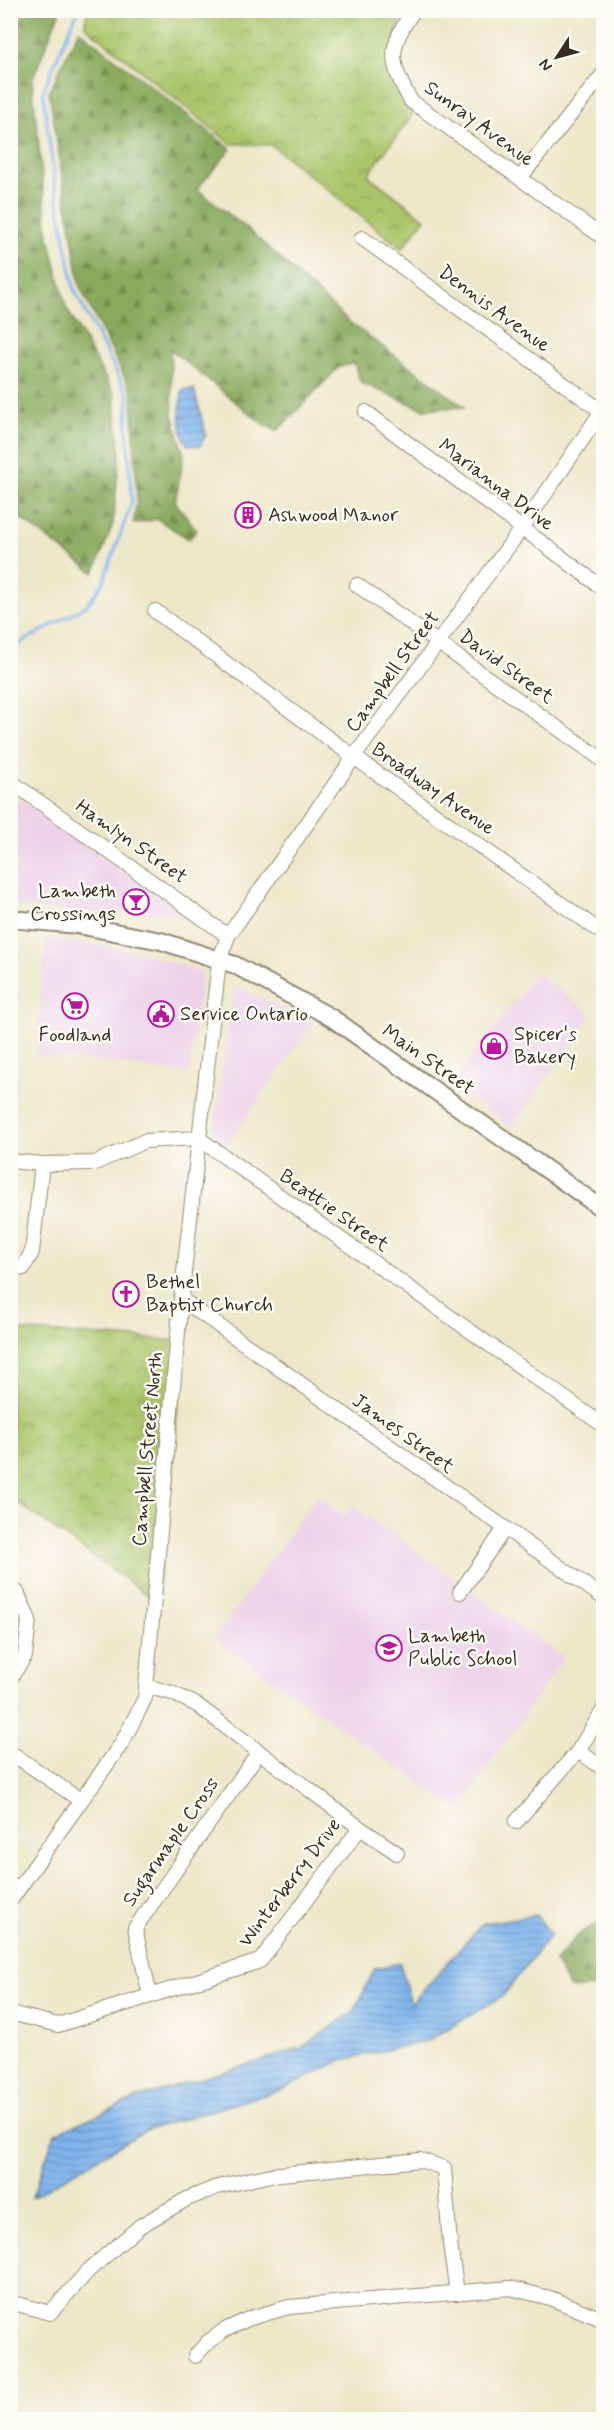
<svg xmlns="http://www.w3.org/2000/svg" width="614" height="2430" font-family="Mynerve,sans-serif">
	<defs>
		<pattern id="forest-firs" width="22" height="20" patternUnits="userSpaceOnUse" patternTransform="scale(1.5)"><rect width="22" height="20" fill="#88aa5d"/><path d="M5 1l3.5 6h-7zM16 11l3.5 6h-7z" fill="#708b4c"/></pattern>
		<pattern id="park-crowns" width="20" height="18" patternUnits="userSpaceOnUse" patternTransform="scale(1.5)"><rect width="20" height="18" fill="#abc469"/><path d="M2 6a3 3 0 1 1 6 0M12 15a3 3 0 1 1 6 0" fill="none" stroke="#8c9f56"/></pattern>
		<pattern id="water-rules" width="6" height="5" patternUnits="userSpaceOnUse" patternTransform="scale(1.5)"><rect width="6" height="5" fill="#7eb4ed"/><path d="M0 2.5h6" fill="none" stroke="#6893bf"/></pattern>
	</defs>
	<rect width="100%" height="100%" fill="#fdfcf7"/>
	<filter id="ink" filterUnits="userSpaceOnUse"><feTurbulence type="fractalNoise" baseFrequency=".0167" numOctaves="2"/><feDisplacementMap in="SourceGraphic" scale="12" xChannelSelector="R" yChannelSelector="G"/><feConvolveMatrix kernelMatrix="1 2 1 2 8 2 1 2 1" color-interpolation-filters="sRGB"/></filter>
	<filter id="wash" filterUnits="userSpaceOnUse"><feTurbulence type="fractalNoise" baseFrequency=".008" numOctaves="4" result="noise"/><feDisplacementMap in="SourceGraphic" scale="24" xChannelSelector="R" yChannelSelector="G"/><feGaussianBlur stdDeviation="1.35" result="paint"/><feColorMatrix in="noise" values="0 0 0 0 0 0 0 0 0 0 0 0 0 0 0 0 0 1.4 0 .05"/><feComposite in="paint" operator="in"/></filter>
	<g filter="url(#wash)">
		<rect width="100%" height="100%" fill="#ede7c9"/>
		<g fill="#edd1e9">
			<polygon points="11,793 184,914 75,912 11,905"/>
			<polygon points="45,938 140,952 202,972 189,1074 135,1066 36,1055"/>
			<polygon points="536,972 592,1015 511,1128 451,1084"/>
			<polygon points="235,986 313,1023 227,1145 213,1134"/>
			<polygon points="317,1496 345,1516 352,1505 564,1658 458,1810 214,1639"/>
		</g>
		<g fill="url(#forest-firs)" stroke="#626a3e" stroke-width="1.5">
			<polygon points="10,11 60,11 32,80 48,234 66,307 114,394 120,451 113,524 94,573 11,511"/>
			<polygon points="79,30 231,149 197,189 250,231 349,322 465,407 423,409 361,383 354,363 339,367 277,431 263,424 170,349 173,415 184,456 175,502 197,530 189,539 157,519 133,524 137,502 132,392 80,287 49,91"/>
			<path d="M603,1923V1986L570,1989L555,1962C568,1947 582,1925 603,1923Z"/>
		</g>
		<g fill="url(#park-crowns)" stroke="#737744" stroke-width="1.5">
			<polygon points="88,10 387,11 400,20 393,53 415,111 368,175 425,219 402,249 271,145 231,144 84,25"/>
			<polygon points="11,1330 185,1341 157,1602 11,1498"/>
		</g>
		<g fill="url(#water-rules)" stroke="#5c6f86" stroke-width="1.5">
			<path d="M194,389L206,435L200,446L188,445C178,433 179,404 183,390Z"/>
			<polygon points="536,1915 551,1934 503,1996 427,2041 342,2060 284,2089 146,2130 32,2197 55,2133 135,2099 301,2048 354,2011 375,1968 400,1963 411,2004 483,1923"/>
		</g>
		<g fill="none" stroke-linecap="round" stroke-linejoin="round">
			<polyline stroke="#7eb4ed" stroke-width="3" points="10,649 86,606 103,583 132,502 127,429 128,395 74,289 55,185 43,91 78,10"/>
		</g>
	</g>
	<g filter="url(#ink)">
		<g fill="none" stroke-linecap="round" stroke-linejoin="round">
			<g stroke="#948874" stroke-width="16">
				<g id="minor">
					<path d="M414,10C387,48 389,62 411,101L604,238"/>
					<polyline points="520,178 604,73"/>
					<polyline points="362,238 604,413"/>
					<polyline points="366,412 604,589"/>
					<polyline points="357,585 604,761"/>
					<polyline points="155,611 354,757 604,934"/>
					<polyline points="10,781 228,936"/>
					<polyline points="10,1161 42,1164 95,1163 145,1141 198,1138 604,1426"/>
					<polyline points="10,1271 23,1268 32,1252 42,1164"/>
					<polyline points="181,1299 604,1598"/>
					<polyline points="10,1590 17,1592 29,1620 25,1656 10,1679"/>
					<polyline points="460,1592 504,1530"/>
					<polyline points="578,1751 604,1769"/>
					<polyline points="10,1752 80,1800"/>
					<polyline points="516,1822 578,1751 604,1709"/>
					<polyline points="360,1828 397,1853"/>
					<polyline points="10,1901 122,1743 145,1698 181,1299 219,961 228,936 354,757 522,528 604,408"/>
					<polyline points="150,1996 135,1928 259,1752"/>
					<polyline points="10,2013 58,2025 260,1961 360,1828 197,1705 172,1693 146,1686"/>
					<polyline points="10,2302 50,2313 89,2270 140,2226 187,2199 217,2187 271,2175 420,2160 444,2168 450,2244 457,2293"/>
					<polyline points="195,2356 209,2341 225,2330 250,2318 289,2307 510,2288 550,2298 604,2320"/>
				</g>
			</g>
			<g stroke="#948874" stroke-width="20">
				<polyline id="major" points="10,919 78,925 161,941 235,965 332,1018 604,1210"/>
			</g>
			<use href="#minor" stroke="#fff" stroke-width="14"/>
			<use href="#major" stroke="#fff" stroke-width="16"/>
		</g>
	</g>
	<defs>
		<g id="building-ring" transform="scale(1.35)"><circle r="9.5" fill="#fdfcf7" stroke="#b5179e" stroke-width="1.5"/><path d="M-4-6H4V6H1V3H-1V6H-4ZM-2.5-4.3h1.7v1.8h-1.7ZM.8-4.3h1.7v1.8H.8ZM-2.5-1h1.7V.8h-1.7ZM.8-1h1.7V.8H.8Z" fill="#b5179e"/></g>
		<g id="bar-ring" transform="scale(1.35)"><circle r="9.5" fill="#fdfcf7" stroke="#b5179e" stroke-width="1.5"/><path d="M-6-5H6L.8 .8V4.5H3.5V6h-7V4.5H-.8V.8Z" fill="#b5179e"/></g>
		<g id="supermarket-ring" transform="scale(1.35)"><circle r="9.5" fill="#fdfcf7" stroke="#b5179e" stroke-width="1.5"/><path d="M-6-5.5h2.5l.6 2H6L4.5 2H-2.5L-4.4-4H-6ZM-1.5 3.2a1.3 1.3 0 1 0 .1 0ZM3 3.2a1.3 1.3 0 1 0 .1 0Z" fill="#b5179e"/></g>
		<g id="civic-ring" transform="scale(1.35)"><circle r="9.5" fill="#fdfcf7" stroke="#b5179e" stroke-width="1.5"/><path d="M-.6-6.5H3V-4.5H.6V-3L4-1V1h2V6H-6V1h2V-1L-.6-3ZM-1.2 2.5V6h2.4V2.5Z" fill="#b5179e"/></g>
		<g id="shop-ring" transform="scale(1.35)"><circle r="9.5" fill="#fdfcf7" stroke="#b5179e" stroke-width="1.5"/><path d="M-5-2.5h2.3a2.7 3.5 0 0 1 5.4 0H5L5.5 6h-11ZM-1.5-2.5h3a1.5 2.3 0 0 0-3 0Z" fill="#b5179e"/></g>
		<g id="church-ring" transform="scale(1.35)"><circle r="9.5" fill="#fdfcf7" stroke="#b5179e" stroke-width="1.5"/><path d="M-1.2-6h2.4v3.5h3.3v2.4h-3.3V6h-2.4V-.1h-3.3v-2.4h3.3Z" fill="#b5179e"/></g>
		<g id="school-ring" transform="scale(1.35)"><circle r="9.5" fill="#fdfcf7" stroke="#b5179e" stroke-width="1.5"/><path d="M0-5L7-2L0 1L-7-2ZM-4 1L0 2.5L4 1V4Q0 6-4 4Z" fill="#b5179e"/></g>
	</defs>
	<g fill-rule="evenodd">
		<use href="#building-ring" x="248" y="515"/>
		<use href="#bar-ring" x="136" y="902"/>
		<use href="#supermarket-ring" x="75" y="1006"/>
		<use href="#civic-ring" x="161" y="1014"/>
		<use href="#shop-ring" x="494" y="1046"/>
		<use href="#church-ring" x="126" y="1294"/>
		<use href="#school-ring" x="389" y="1648"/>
	</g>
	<g text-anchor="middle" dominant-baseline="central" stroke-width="5" stroke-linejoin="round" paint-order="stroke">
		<g font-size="20" fill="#3b2a1e" stroke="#fdfcf7">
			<text transform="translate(479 124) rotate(36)">Sunray Avenue</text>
			<text transform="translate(494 309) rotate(36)">Dennis Avenue</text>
			<text transform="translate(496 485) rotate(37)">Marianna Drive</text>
			<text transform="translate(506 667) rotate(36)">David Street</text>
			<text transform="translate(393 672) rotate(-54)">Campbell Street</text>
			<text transform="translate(433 789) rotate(35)">Broadway Avenue</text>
			<text transform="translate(131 842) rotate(35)">Hamlyn Street</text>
			<text transform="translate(428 1060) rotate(35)">Main Street</text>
			<text transform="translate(334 1211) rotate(35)">Beattie Street</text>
			<text transform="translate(403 1434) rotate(36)">James Street</text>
			<text transform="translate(148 1449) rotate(-85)">Campbell Street North</text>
			<text transform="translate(171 1842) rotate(-55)">Sugarmaple Cross</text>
			<text transform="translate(290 1883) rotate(-53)">Winterberry Drive</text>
		</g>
		<g font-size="20" fill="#3b2a1e" stroke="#fdfcf7" text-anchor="start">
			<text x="268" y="515">Ashwood Manor</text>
			<text x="116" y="891" text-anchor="end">Lambeth<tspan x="116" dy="23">Crossings</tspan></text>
			<text x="180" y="1014">Service Ontario</text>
			<text x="514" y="1034">Spicer's<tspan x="514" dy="23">Bakery</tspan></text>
			<text x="75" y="1035" text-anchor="middle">Foodland</text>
			<text x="146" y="1282">Bethel<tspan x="146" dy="23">Baptist Church</tspan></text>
			<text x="408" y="1636">Lambeth<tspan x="408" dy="23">Public School</tspan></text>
		</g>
	</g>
	<rect width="614" height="2430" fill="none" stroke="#fdfcf7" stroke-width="36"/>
	<g transform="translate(557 57) rotate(234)" stroke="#fdfcf7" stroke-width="4.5" paint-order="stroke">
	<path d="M0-4.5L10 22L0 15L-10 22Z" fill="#3b2a1e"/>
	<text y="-9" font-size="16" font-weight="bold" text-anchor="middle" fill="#3b2a1e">N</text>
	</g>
</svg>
